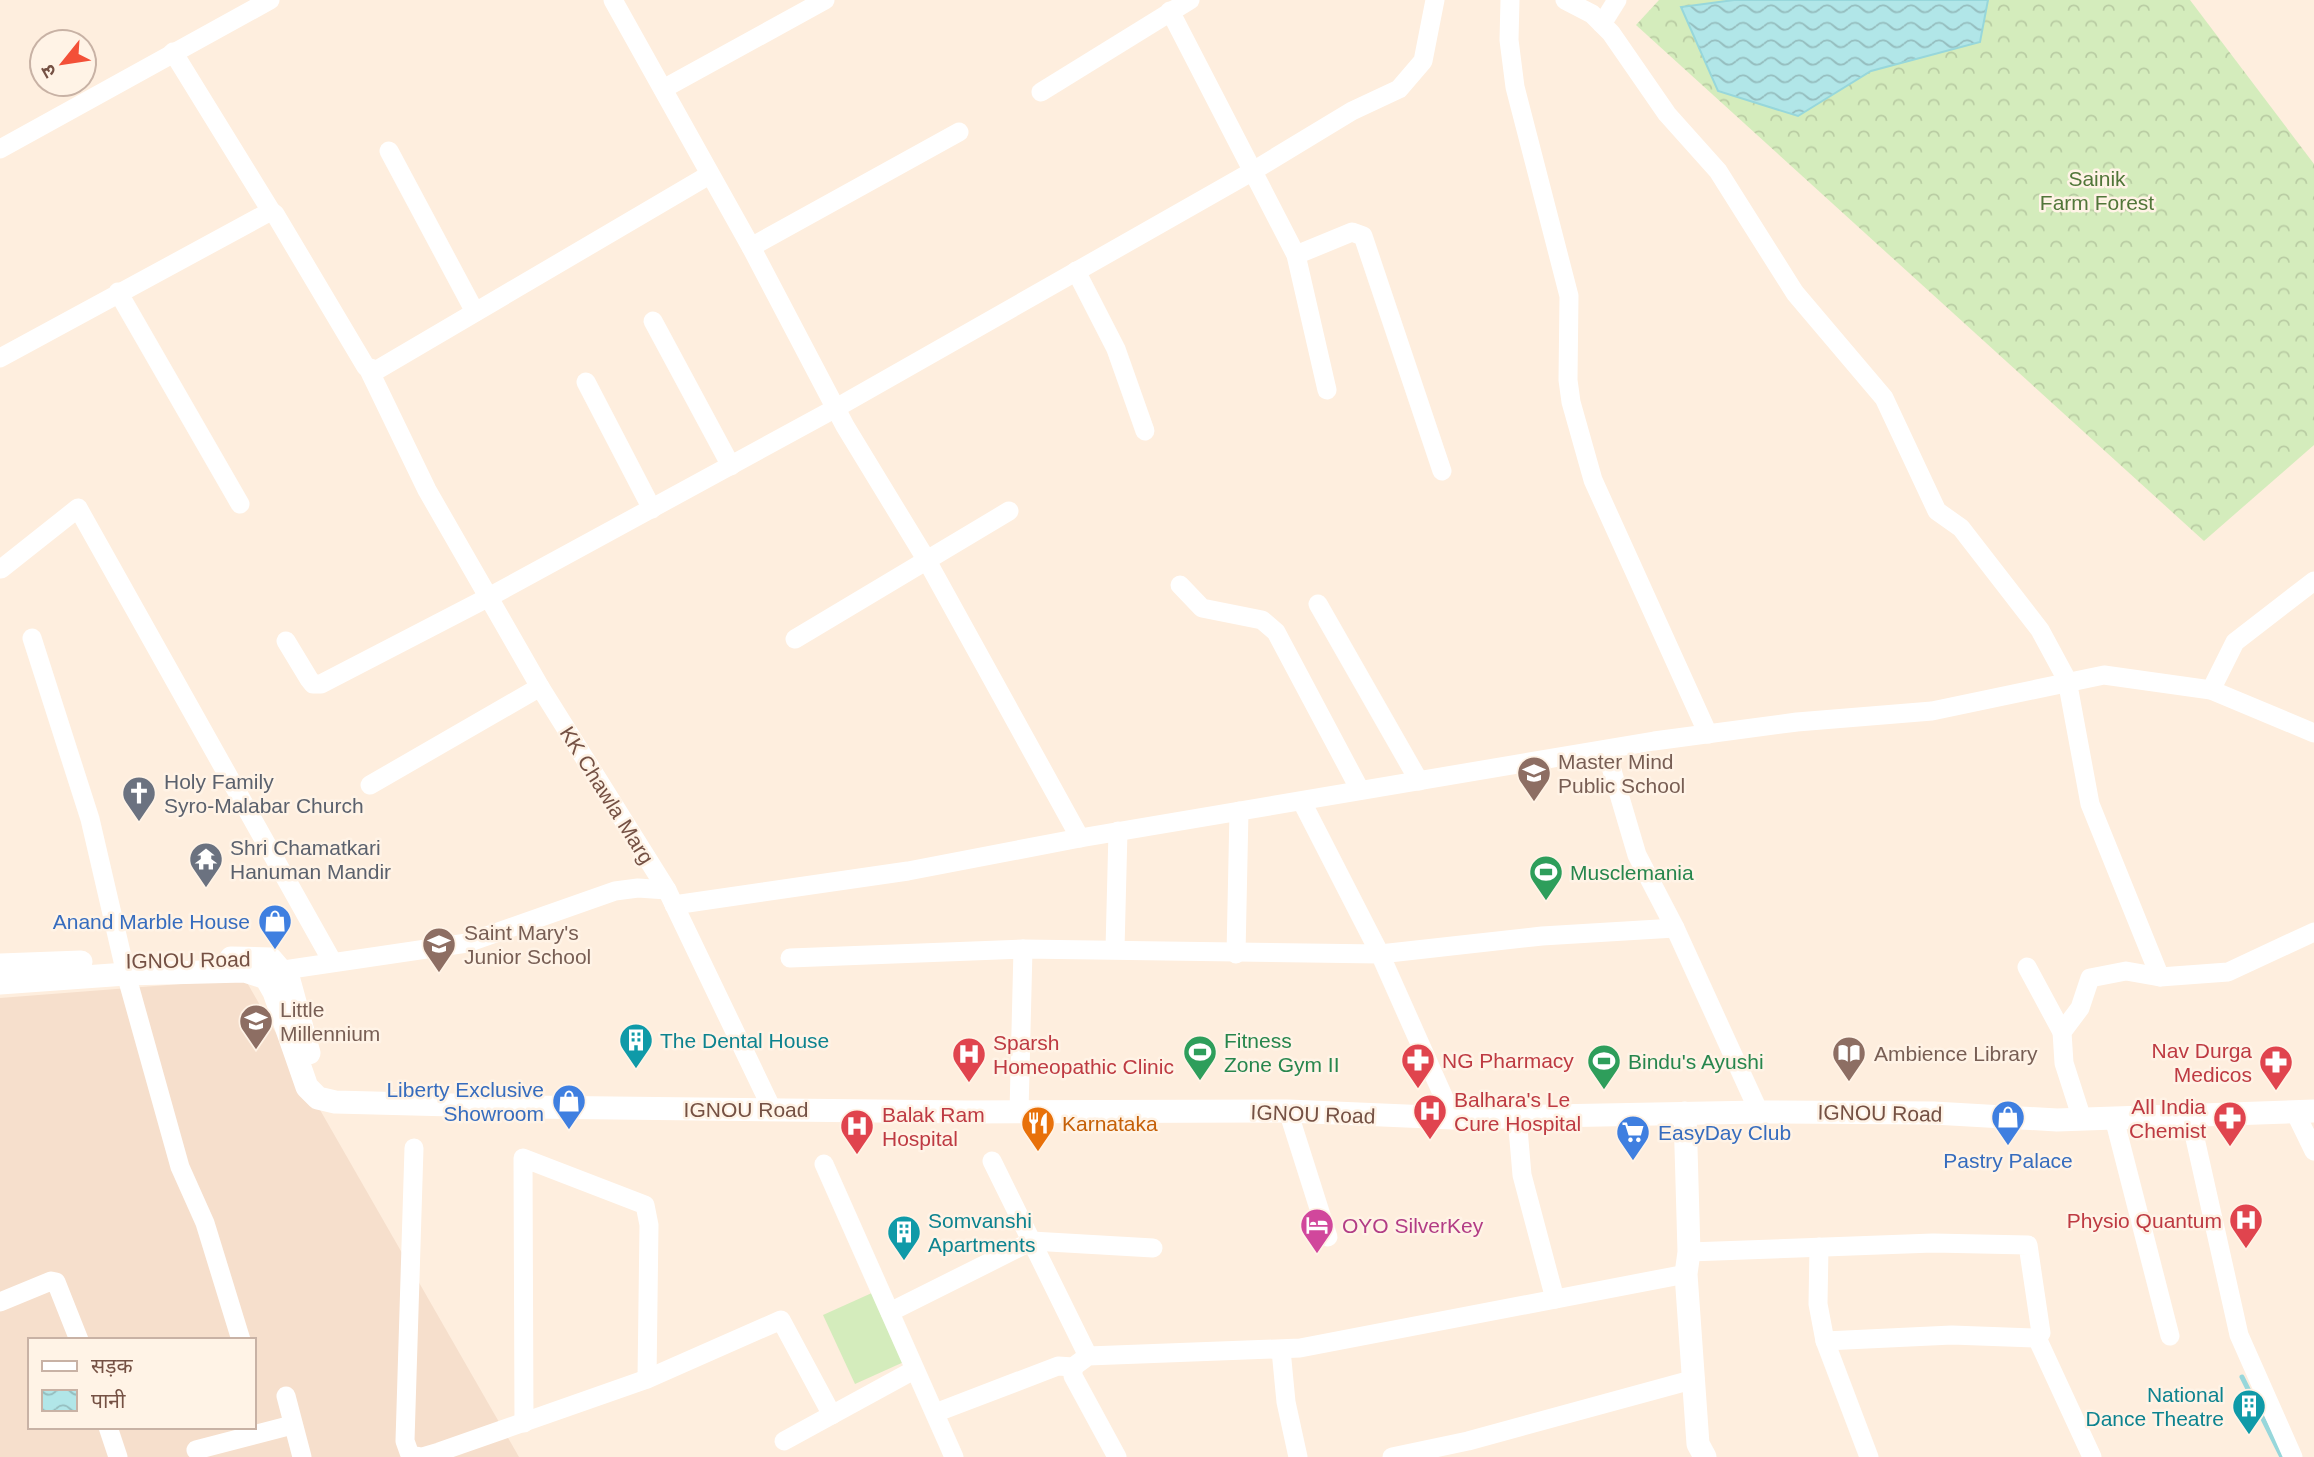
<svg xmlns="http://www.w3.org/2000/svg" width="2314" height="1457" font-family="Arial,'Noto Sans Devanagari',sans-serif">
	<defs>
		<pattern id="forest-crowns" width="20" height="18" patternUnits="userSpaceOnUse" patternTransform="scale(1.75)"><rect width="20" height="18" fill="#d4ecbc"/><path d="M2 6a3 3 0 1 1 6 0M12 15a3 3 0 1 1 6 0" fill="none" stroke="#b9cca3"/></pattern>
		<pattern id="water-waves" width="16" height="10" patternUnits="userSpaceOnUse" patternTransform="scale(1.75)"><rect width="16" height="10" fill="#b1e6e8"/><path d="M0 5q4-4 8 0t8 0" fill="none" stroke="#95bdbe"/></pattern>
	</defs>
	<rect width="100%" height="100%" fill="#feeede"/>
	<path fill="#f6dfcc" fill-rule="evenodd" d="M245,979L519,1457H0V998ZM30,1340H254V1427H30Z"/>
	<polygon fill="#d4ecbc" points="874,1292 906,1361 855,1384 823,1315"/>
	<polygon fill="url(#forest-crowns)" points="1659,0 2190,0 2314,164 2314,445 2204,541 1636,25"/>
	<polygon fill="url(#water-waves)" stroke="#97d7db" stroke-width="2" points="1734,0 1988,0 1980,42 1871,71 1798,116 1718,91 1681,7"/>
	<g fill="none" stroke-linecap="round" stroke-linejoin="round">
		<polyline stroke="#97d7db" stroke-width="5" points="2242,1377 2282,1457"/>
		<g stroke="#fff" stroke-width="19">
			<polyline points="613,0 751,247 845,426 926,559 1080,838"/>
			<polyline points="1510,0 1509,40 1515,87 1569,296 1568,380 1571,402 1593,480 1708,734"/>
			<polyline points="1565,0 1592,14 1611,33 1667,114 1718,171 1795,293 1884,398 1937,511 1961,528 2040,630 2067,680 2090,804 2160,977"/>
			<polyline points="1170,11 1296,255 1327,390"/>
			<polyline points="1602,24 1617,0"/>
			<polyline points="173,52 271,211"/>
			<polyline points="663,89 825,0"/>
			<polyline points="1041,92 1190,0"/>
			<polyline points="0,149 270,0"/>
			<polyline points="389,151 475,312"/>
			<polyline points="751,247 959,132"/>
			<polyline points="1296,255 1352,232 1363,236 1442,471"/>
			<polyline points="1076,271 1116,349 1145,431"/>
			<polyline points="118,292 240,504"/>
			<polyline points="653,321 731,466"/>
			<polyline points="0,358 271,211 275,214 366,367 377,370 709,175"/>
			<polyline points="369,370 427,490 540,687 667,890 772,1109"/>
			<polyline points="586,382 652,509"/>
			<polyline points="1,569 78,508 332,961"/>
			<polyline points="1180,585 1202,608 1262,620 1276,632 1360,790"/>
			<polyline points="1318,604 1419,781"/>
			<polyline points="32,638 90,819 126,974 180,1167 205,1223 241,1340"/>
			<polyline points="795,639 1009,511"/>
			<polyline points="286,641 309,679 313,684 321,684 489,597 836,408 1253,171 1352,111 1399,89 1423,61 1435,0"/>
			<polyline points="2211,690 2235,642 2314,581"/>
			<polyline points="1608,757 1637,855 1675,928 1759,1112"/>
			<polyline points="370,785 540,687"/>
			<polyline points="1302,802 1380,954 1453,1118"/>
			<polyline points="674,905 908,871 1080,838 1654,741 1797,722 1932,711 2104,675 2211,690 2314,733"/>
			<polyline points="1115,949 1118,831"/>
			<polyline points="1236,954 1239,811"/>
			<polyline points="790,958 1023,949 1380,954 1542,936 1675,928"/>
			<polyline points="2027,967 2062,1032"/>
			<polyline points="284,970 467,943 615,891 638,888 667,890"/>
			<polyline points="1288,1111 1328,1237"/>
			<polyline points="1019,1112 1023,949"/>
			<polyline points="2295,1112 2314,1151"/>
			<polyline points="2190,1116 2239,1335 2293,1457"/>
			<polyline points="1517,1117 1522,1175 1555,1299"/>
			<polyline points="2114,1118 2170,1336"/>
			<polyline points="2082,1119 2064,1063 2062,1032 2080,1008 2090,978 2126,971 2160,977 2228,972 2314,932"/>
			<polyline points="414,1148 405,1441 410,1455 422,1457 439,1452 647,1379 781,1320 832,1415"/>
			<polyline points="992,1161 1088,1356"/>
			<polyline points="824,1164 954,1457"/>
			<polyline points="1819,1247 1818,1304 1825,1341 1952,1335 2037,1338"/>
			<polyline points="1689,1252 1933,1243 2028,1245 2041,1333 2037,1338 2092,1457"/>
			<polyline points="0,1302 51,1281 56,1282 79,1340"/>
			<polyline points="890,1312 1032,1241 1153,1248"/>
			<polyline points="1825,1341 1869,1457"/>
			<polyline points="1281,1350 1286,1402 1298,1457"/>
			<polyline points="1073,1367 1073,1376 1117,1457"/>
			<polyline points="286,1396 302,1457"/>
			<polyline points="935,1413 1058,1366 1073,1367 1088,1356 1300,1348 1686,1274"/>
			<polyline points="524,1423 523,1158 645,1205 649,1225 647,1379"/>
			<polyline points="108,1427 118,1457"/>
			<polyline points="784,1441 914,1370"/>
			<polyline points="196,1450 292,1425"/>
			<polyline points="1392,1457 1468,1441 1695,1379"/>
		</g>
		<g stroke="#fff" stroke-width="23">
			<polyline points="231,958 271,959 289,980 309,1053"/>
			<polyline points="0,965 81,962"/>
			<polyline points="0,983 126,974 245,971 266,978 274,992 307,1087 318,1098 335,1102 527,1107 968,1112 1288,1111 1453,1118 1759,1112 1934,1113 2057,1120 2314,1111"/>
			<polyline points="1685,1113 1689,1252 1686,1274 1698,1444 1705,1457"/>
		</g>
	</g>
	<defs>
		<g id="school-pin" transform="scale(1.75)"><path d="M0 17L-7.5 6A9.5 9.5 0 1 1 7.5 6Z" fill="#8d6e63" stroke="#fff3e6"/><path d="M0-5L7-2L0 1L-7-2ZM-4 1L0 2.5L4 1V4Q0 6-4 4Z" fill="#fff"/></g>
		<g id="church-pin" transform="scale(1.75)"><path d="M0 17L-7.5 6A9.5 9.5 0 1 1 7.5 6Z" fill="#6b7280" stroke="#fff3e6"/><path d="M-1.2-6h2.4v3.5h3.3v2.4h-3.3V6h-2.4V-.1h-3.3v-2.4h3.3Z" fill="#fff"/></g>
		<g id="temple-pin" transform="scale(1.75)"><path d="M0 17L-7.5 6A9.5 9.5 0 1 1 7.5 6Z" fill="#6b7280" stroke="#fff3e6"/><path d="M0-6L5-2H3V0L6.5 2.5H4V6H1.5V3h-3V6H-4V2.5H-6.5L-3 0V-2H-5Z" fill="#fff"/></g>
		<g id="stadium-pin" transform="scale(1.75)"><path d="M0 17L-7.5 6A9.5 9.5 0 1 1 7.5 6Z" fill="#2e9e5b" stroke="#fff3e6"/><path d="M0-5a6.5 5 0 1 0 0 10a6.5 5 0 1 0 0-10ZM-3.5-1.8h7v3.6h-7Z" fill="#fff"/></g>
		<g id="shop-pin" transform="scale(1.75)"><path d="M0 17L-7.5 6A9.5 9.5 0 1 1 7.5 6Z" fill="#3f7fe0" stroke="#fff3e6"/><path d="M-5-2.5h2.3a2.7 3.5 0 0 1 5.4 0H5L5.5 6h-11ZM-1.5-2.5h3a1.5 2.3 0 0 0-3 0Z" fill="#fff"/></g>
		<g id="building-pin" transform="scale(1.75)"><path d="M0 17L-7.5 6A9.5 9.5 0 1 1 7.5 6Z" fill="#0f9aa8" stroke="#fff3e6"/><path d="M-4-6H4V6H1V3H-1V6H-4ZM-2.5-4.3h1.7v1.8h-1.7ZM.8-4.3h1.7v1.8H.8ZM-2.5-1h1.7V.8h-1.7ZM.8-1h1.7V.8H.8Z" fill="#fff"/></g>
		<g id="library-pin" transform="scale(1.75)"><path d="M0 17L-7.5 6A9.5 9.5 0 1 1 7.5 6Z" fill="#8d6e63" stroke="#fff3e6"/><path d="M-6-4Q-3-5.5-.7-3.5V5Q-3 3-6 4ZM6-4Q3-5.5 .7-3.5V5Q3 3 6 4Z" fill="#fff"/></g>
		<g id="hospital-pin" transform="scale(1.75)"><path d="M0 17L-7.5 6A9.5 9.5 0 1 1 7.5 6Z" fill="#e0444e" stroke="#fff3e6"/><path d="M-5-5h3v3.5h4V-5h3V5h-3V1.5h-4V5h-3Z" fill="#fff"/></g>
		<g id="pharmacy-pin" transform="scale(1.75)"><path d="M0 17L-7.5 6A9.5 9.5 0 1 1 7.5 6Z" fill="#e0444e" stroke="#fff3e6"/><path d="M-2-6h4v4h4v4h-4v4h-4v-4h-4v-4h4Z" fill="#fff"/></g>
		<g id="restaurant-pin" transform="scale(1.75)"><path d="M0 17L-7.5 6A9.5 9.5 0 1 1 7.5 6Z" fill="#e8710a" stroke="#fff3e6"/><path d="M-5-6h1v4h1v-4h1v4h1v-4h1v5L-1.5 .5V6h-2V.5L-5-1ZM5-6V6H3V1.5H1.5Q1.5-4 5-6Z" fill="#fff"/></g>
		<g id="supermarket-pin" transform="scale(1.75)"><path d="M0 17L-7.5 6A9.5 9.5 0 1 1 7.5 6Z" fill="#3f7fe0" stroke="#fff3e6"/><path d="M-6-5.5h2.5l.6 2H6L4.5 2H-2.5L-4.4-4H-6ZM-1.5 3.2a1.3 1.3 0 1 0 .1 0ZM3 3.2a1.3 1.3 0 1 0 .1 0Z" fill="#fff"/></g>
		<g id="hotel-pin" transform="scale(1.75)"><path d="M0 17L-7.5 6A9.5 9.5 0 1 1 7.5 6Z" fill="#d1479c" stroke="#fff3e6"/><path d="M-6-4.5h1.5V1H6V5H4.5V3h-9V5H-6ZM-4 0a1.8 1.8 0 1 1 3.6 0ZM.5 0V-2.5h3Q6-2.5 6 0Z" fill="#fff"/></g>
	</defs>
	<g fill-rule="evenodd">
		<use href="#school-pin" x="1534" y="773"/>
		<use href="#church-pin" x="139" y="793"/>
		<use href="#temple-pin" x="206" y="859"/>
		<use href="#stadium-pin" x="1546" y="872"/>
		<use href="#shop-pin" x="275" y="921"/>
		<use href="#school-pin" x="439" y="944"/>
		<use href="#school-pin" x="256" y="1021"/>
		<use href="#building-pin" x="636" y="1040"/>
		<use href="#stadium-pin" x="1200" y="1052"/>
		<use href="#library-pin" x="1849" y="1053"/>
		<use href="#hospital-pin" x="969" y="1054"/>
		<use href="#pharmacy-pin" x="1418" y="1060"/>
		<use href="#stadium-pin" x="1604" y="1061"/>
		<use href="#pharmacy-pin" x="2276" y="1062"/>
		<use href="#shop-pin" x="569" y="1101"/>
		<use href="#hospital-pin" x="1430" y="1111"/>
		<use href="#shop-pin" x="2008" y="1117"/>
		<use href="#pharmacy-pin" x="2230" y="1118"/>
		<use href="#restaurant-pin" x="1038" y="1123"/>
		<use href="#hospital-pin" x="857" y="1126"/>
		<use href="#supermarket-pin" x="1633" y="1132"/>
		<use href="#hospital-pin" x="2246" y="1220"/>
		<use href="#hotel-pin" x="1317" y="1225"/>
		<use href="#building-pin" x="904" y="1232"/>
		<use href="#building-pin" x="2249" y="1406"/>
	</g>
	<g text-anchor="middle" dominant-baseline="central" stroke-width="5" stroke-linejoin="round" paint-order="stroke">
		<g font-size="21" fill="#517639" stroke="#fff3e6">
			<text x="2097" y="178">Sainik<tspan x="2097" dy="24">Farm Forest</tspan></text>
		</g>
		<g font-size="21" fill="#785e54" stroke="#fff3e6" text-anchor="start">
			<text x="1558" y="761">Master Mind<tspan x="1558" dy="24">Public School</tspan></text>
			<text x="464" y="932">Saint Mary's<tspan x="464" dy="24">Junior School</tspan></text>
			<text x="280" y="1009">Little<tspan x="280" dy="24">Millennium</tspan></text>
			<text x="1874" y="1053">Ambience Library</text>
		</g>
		<g font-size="21" fill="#5b616d" stroke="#fff3e6" text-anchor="start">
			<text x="164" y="781">Holy Family<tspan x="164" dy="24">Syro-Malabar Church</tspan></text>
			<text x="230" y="847">Shri Chamatkari<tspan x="230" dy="24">Hanuman Mandir</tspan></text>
		</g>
		<g font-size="21" fill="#755144" stroke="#fff3e6">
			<text transform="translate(607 795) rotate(58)">KK Chawla Marg</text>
			<text transform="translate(188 960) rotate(-1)">IGNOU Road</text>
			<text x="746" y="1109">IGNOU Road</text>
			<text transform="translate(1880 1113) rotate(1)">IGNOU Road</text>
			<text transform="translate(1313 1114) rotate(2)">IGNOU Road</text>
		</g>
		<g font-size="21" fill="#27864d" stroke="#fff3e6" text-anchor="start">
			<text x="1570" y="872">Musclemania</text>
			<text x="1224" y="1040">Fitness<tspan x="1224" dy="24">Zone Gym II</tspan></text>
			<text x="1628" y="1061">Bindu's Ayushi</text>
		</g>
		<g font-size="21" fill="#366cbe" stroke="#fff3e6" text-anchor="end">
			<text x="250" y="921">Anand Marble House</text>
			<text x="544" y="1089">Liberty Exclusive<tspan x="544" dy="24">Showroom</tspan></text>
			<text x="1658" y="1132" text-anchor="start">EasyDay Club</text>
			<text x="2008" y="1160" text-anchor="middle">Pastry Palace</text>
		</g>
		<g font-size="21" fill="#0d838f" stroke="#fff3e6" text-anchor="start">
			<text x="660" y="1040">The Dental House</text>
			<text x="928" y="1220">Somvanshi<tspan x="928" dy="24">Apartments</tspan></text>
			<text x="2224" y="1394" text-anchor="end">National<tspan x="2224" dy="24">Dance Theatre</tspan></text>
		</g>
		<g font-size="21" fill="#be3a42" stroke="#fff3e6" text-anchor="start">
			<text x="993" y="1042">Sparsh<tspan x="993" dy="24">Homeopathic Clinic</tspan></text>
			<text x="2252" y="1050" text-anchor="end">Nav Durga<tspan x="2252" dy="24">Medicos</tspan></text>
			<text x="1442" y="1060">NG Pharmacy</text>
			<text x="1454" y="1099">Balhara's Le<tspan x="1454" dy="24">Cure Hospital</tspan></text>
			<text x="2206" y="1106" text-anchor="end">All India<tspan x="2206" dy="24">Chemist</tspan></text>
			<text x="882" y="1114">Balak Ram<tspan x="882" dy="24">Hospital</tspan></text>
			<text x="2222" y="1220" text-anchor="end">Physio Quantum</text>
		</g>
		<g font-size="21" fill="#c56008" stroke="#fff3e6" text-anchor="start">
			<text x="1062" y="1123">Karnataka</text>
		</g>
		<g font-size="21" fill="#b23c85" stroke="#fff3e6" text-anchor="start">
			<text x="1342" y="1225">OYO SilverKey</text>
		</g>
	</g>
	<rect x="28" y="1338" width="228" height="91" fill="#fff3e6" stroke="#c8b2a5" stroke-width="2"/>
	<rect x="42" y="1361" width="35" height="10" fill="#ffffff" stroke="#c8b2a5" stroke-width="2"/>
	<text x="91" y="1373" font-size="21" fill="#755144">सड़क</text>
	<rect x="42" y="1390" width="35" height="21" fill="url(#water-waves)" stroke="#c8b2a5" stroke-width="2"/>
	<text x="91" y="1408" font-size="21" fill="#755144">पानी</text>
	<g transform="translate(63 63) rotate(240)"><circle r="33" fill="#fff3e6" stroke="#c8b2a5" stroke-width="2"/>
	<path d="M0-5L12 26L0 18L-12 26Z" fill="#f35038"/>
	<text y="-10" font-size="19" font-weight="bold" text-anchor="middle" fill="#755144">उ</text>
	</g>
</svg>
